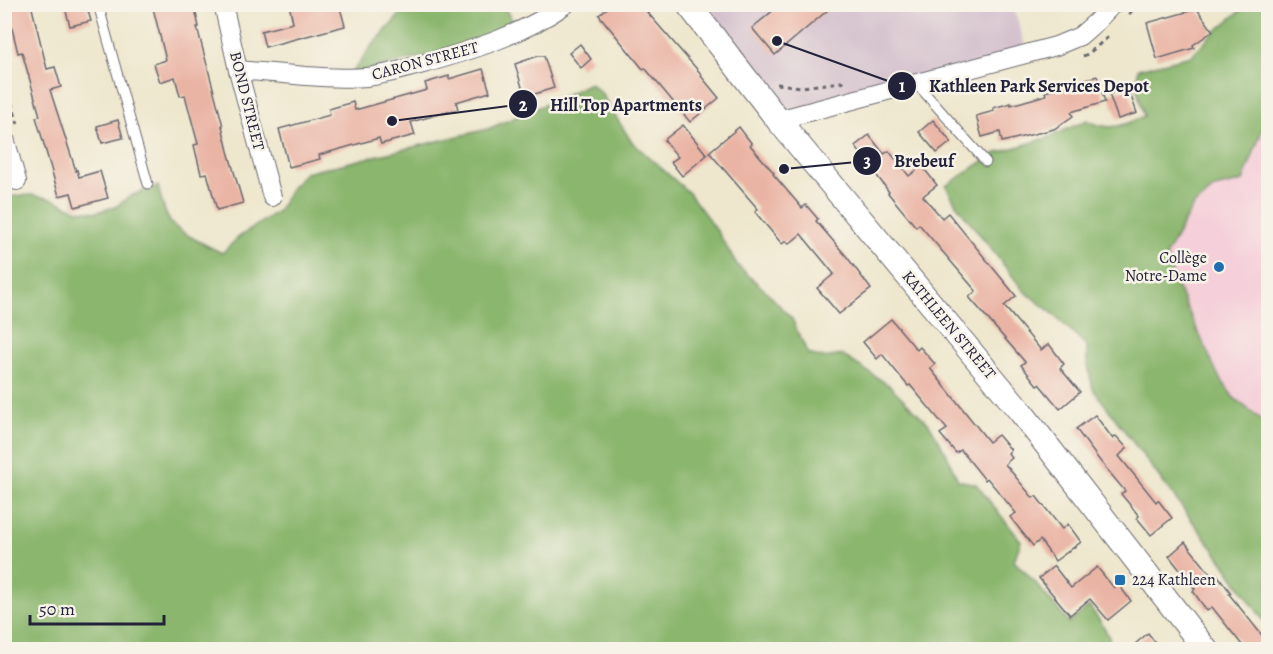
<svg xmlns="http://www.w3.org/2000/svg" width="1273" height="654" font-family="Alegreya,serif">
	<rect width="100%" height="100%" fill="#f7f3e8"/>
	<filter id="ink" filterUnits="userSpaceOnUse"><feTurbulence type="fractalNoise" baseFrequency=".0167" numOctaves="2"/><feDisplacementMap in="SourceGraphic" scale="12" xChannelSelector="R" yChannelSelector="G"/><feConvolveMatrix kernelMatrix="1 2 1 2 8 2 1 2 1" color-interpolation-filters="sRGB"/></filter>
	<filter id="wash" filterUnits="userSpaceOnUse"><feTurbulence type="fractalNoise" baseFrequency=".008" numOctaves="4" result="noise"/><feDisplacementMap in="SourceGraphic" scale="24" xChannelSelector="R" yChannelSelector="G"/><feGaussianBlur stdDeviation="1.35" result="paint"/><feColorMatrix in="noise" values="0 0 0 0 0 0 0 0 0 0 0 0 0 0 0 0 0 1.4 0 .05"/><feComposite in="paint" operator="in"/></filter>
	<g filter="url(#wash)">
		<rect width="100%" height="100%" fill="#eee7cd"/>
		<polygon fill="#f5cfd9" points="1268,114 1268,425 1233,397 1218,375 1174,280 1166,255 1193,206 1215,188 1243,181"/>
		<polygon fill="#d1bdcb" points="697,4 1013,5 1028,55 780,121"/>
		<g fill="#8ab66d" stroke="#566c54" stroke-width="1.5">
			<polygon points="412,5 502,5 518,28 492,40 351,74 370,48 408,6"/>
			<path d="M1247,5H1268V114L1243,181L1215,188L1193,206L1166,255L1174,280L1218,375L1233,397L1268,425V627L1223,562L1093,389L1087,363V346L1052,313L1024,291L956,204L946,186L994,154L1050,137L1087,120C1107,132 1125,126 1144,116L1137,89L1138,69L1191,56L1209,37Z"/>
			<path d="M590,83L601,93L631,141L689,193L717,231L738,266L767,292L792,319L808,354L824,358L842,355L889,385L929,424L945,451L958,480L976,484L1021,541L1014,561L1035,582L1069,623L1089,606C1099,620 1110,632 1112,649H5V197L32,195L52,199L77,210L96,212L115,207L133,195L158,186C161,198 163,212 171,223C178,232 210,247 222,253L239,237L279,210L291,188L305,173L488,129L562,97Z"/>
		</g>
		<g id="blocks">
			<g fill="#eab4a4">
				<polygon points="6,4 31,4 47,69 55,67 61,87 50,90 76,171 77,170 79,177 100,171 108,198 75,207 71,193 59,196 36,117 40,116 22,52 18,53"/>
				<polygon points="64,4 86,4 91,21 70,26"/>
				<polygon points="152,4 190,4 192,10 195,9 199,27 197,27 223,126 222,126 228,151 243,203 217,210 207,173 201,174 194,145 198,144 185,95 180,96 175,77 160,82 154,64 166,60"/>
				<polygon points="289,4 339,4 345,26 265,47 261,31 293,23"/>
				<polygon points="612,4 640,4 702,75 701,76 719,98 690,122 645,68 643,69 599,15"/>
				<polygon points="781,4 835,4 775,55 752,28"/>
				<polygon points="1197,9 1213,31 1193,45 1194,48 1157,59 1147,23"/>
				<polygon points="580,44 591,59 581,68 569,53"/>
				<polygon points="538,56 544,56 554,88 525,97 515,64"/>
				<polygon points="483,69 490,92 456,102 458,109 411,122 415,135 381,144 379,138 319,155 320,159 289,167 279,129 330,115 329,109 353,102 355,110 427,90 425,83 449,76 449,79"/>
				<polygon points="1097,76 1105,102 1071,112 1073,116 1054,129 1002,142 1000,132 982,137 976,116 994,111 993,108 1011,103 1011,105 1046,95 1045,92"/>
				<polygon points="1128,88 1137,113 1118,119 1109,94"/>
				<polygon points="118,120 123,138 102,143 97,126"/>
				<polygon points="933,120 951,142 937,153 919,132"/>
				<polygon points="683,125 707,155 682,176 671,162 678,157 664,140"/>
				<polygon points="739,127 752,144 750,145 774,173 773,174 802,208 806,205 818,219 816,221 847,257 871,289 839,314 817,288 834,274 801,234 789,244 786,241 782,244 755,212 758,209 709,152"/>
				<polygon points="869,135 884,154 889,151 909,176 922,166 937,185 923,196 942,218 948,213 1016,296 1004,306 1041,350 1049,344 1064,364 1060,368 1080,392 1060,409 1039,384 1037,385 1021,365 1025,362 969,297 976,291 919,224 916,227 888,193 889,192 855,146"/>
				<polygon points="891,319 917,350 920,347 935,364 930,368 989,442 998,435 1011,450 1008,453 1012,458 1005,464 1033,498 1036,496 1062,529 1068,524 1081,542 1055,561 1040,540 1033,546 1010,517 1016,513 987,478 985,480 961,450 956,453 940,434 947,429 910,385 908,386 882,354 877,359 863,342"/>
				<polygon points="1095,415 1113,439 1116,436 1127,448 1119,456 1156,502 1158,500 1172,518 1151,535 1137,518 1139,516 1121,494 1125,491 1100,461 1076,429"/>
				<polygon points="1185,542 1212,576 1216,573 1231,593 1229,594 1269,644 1269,650 1246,650 1212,607 1207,611 1193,591 1195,589 1169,556"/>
				<polygon points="1054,566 1071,588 1097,567 1114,588 1118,584 1131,601 1108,620 1090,599 1070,615 1039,578"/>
				<polygon points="1148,633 1161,650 1128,650"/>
			</g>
		</g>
	</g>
	<g filter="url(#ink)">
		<use href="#blocks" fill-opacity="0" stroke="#69676e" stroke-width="1.5"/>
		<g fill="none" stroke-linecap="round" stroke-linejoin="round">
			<g stroke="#69676e" stroke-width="11">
				<g id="service">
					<polyline points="98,4 148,184"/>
					<polyline points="916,83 986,162"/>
				</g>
			</g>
			<g stroke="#69676e" stroke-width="20">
				<g id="minor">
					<polyline points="223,4 238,70 272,197"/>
					<path d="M238,70C261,72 284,74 306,76C326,77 346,79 366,77C385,75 404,69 423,64C473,50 524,34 566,4"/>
					<polyline points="778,120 1056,46 1080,36 1096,22 1113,4"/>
					<polyline points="4,135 17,181"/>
				</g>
			</g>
			<g stroke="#69676e" stroke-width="26">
				<polyline id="tertiary" points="688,4 778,120 1021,412 1206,650"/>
			</g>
			<g stroke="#69676e" stroke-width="3" stroke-dasharray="4.5 4.5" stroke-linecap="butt">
				<polyline points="1129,14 1138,4"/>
				<polyline points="1083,56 1088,54 1108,37"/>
				<polyline points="4,77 18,124"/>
				<polyline points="777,84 802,87 841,82 844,84"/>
			</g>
			<use href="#service" stroke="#fff" stroke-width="9"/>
			<use href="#minor" stroke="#fff" stroke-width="18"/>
			<use href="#tertiary" stroke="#fff" stroke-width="24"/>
		</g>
	</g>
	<g fill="#1f6fb2" stroke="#f7f3e8" stroke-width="2">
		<circle cx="1219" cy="267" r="6"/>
		<rect x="1114" y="574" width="12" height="12" rx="3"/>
	</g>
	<g text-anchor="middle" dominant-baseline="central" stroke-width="5" stroke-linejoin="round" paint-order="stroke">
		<g font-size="16" fill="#22223b" stroke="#f7f3e8">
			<text transform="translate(425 61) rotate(-15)">CARON STREET</text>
			<text transform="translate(247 101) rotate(76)">BOND STREET</text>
			<text transform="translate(949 325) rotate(50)">KATHLEEN STREET</text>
		</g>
		<g font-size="16" fill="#22223b" stroke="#f7f3e8" text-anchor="end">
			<text x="1207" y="258">Collège<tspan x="1207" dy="18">Notre-Dame</tspan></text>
			<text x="1132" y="580" text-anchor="start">224 Kathleen</text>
		</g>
	</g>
	<path fill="none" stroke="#22223b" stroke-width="2" d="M777 41L902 86M392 121L523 104M784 169L867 161"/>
	<g fill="#22223b" stroke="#f7f3e8" stroke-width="2">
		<circle cx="777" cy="41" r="6"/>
		<circle cx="392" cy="121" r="6"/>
		<circle cx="784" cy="169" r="6"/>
		<circle cx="902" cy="86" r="15"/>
		<circle cx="523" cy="104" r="15"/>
		<circle cx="867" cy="161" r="15"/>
	</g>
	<g font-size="18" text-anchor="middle" font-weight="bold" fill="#fff">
		<text x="902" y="92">1</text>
		<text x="523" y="111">2</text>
		<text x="867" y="167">3</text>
	</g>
	<g font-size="18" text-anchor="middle" font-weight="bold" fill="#22223b" stroke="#f7f3e8" stroke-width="5" stroke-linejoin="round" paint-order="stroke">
		<text x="1039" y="92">Kathleen Park Services Depot</text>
		<text x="626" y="111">Hill Top Apartments</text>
		<text x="924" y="167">Brebeuf</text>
	</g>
	<rect width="1273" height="654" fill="none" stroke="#f7f3e8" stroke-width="24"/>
	<path d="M30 615v9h134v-9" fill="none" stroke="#22223b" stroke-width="3"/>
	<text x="39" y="615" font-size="18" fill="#22223b" stroke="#f7f3e8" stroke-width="4.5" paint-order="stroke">50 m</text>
</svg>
